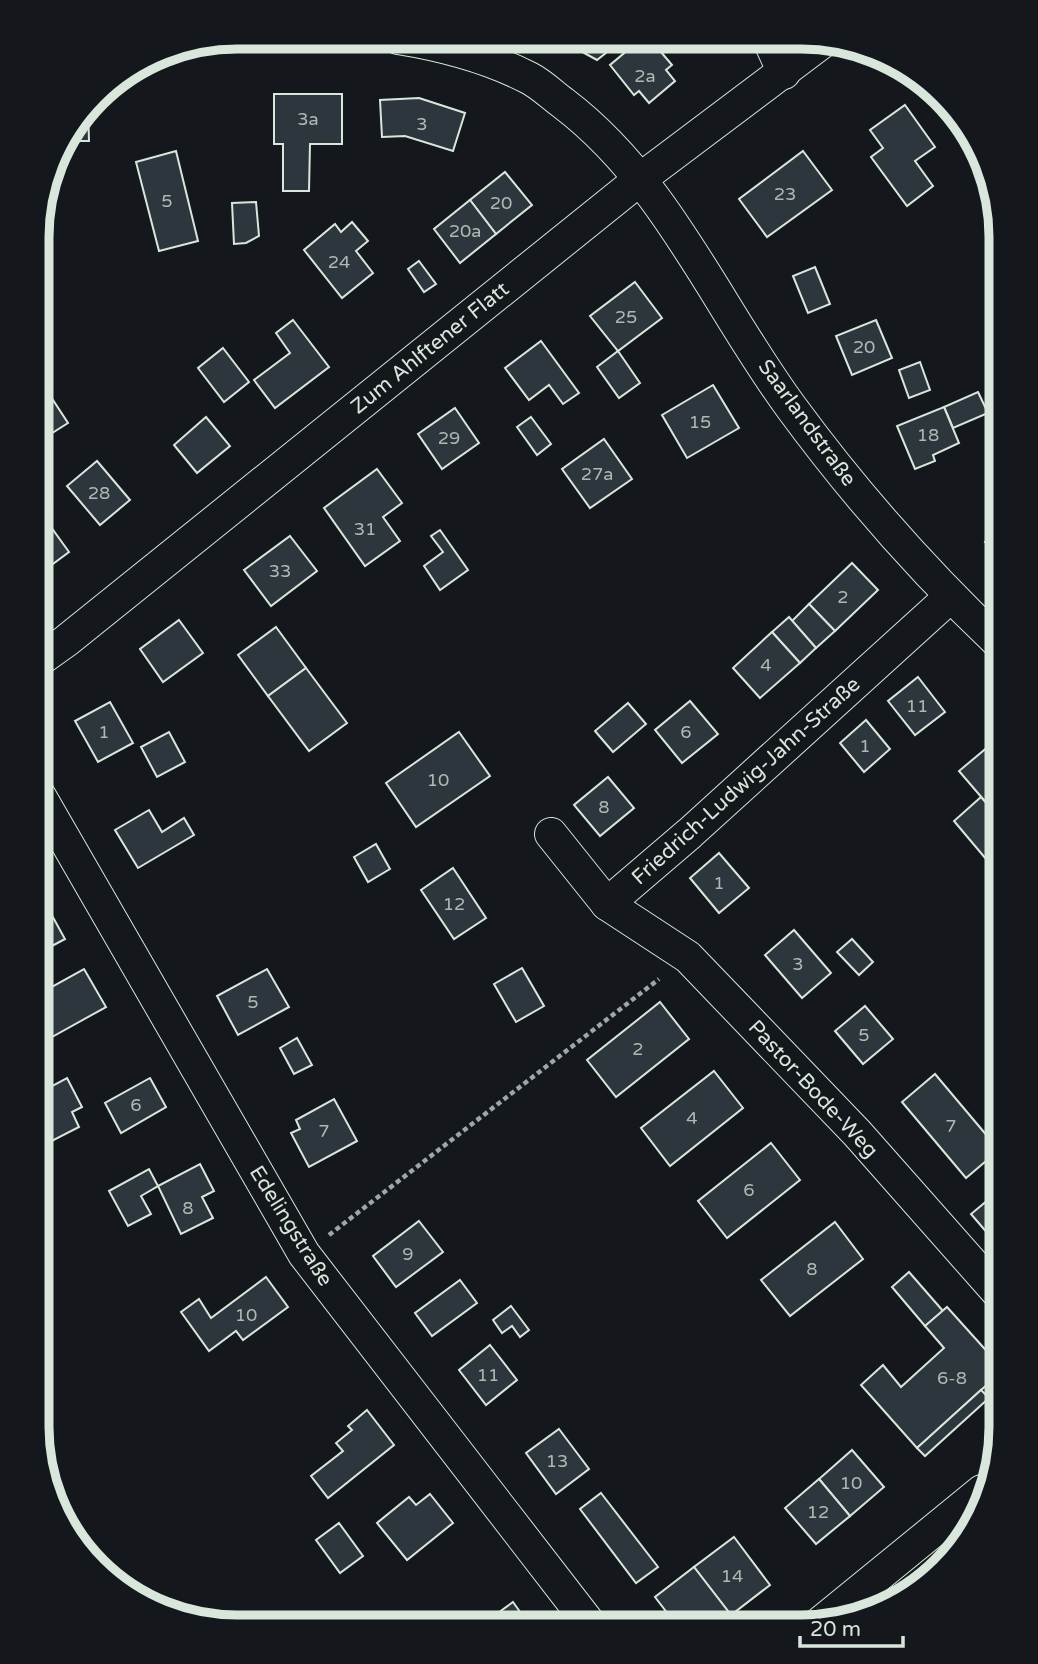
<svg xmlns="http://www.w3.org/2000/svg" width="1038" height="1664" font-family="'Varela Round',sans-serif">
	<rect width="100%" height="100%" fill="#14181c"/>
	<g fill="#2c363c" stroke="#d8e6dc" stroke-width="2">
		<polygon points="556,39 580,39 575,48"/>
		<polygon points="580,39 610,39 616,45 597,60 575,48"/>
		<polygon points="641,39 650,39 672,65 666,70 675,81 649,103 639,91 634,95 610,65"/>
		<polygon points="274,94 342,94 342,144 310,144 309,191 283,191 283,144 274,144"/>
		<polygon points="419,98 465,113 453,151 405,136 382,137 380,100"/>
		<polygon points="905,105 935,147 915,161 933,186 907,206 871,157 883,148 870,130"/>
		<polygon points="88,108 89,141 63,141"/>
		<polygon points="961,128 978,150 974,153 958,130"/>
		<polygon points="176,151 198,241 159,251 136,162"/>
		<polygon points="803,151 832,190 767,237 739,199"/>
		<polygon points="52,167 52,194 44,194"/>
		<polygon points="505,172 532,205 496,234 470,200"/>
		<polygon points="470,200 496,234 460,263 434,229"/>
		<polygon points="256,202 259,236 246,243 234,244 232,203"/>
		<polygon points="352,222 368,241 356,251 373,273 342,298 304,250 335,224 341,232"/>
		<polygon points="419,261 436,284 424,292 408,269"/>
		<polygon points="815,267 830,304 808,313 793,276"/>
		<polygon points="635,282 662,318 618,351 590,316"/>
		<polygon points="293,320 329,367 275,408 254,380 290,353 276,333"/>
		<polygon points="876,320 892,358 852,375 836,336"/>
		<polygon points="541,341 579,393 563,404 549,385 529,400 505,368"/>
		<polygon points="223,348 249,382 224,402 198,368"/>
		<polygon points="618,351 640,383 619,398 597,367"/>
		<polygon points="920,362 930,390 909,398 899,370"/>
		<polygon points="38,377 68,423 38,442"/>
		<polygon points="713,385 739,428 687,458 662,415"/>
		<polygon points="978,392 988,413 953,428 944,407"/>
		<polygon points="944,407 959,443 933,455 935,461 915,469 897,426"/>
		<polygon points="455,408 479,443 442,469 418,434"/>
		<polygon points="206,417 230,446 197,473 174,445"/>
		<polygon points="531,417 551,444 537,455 517,427"/>
		<polygon points="604,439 632,479 590,508 562,469"/>
		<polygon points="97,461 130,500 100,525 67,486"/>
		<polygon points="377,469 402,503 383,517 400,541 365,566 324,508"/>
		<polygon points="38,509 69,552 38,575"/>
		<polygon points="1001,526 1001,559 985,542"/>
		<polygon points="440,530 468,570 440,590 424,566 443,552 431,536"/>
		<polygon points="290,536 317,571 271,606 244,570"/>
		<polygon points="852,563 878,590 835,631 809,604"/>
		<polygon points="809,604 835,631 816,648 792,621"/>
		<polygon points="789,617 816,648 800,663 772,632"/>
		<polygon points="179,620 203,653 163,682 140,649"/>
		<polygon points="276,627 306,668 268,696 238,655"/>
		<polygon points="772,632 800,663 760,698 733,668"/>
		<polygon points="306,668 347,723 309,751 268,696"/>
		<polygon points="918,677 945,712 915,735 888,701"/>
		<polygon points="690,701 718,734 682,763 655,730"/>
		<polygon points="110,702 133,743 98,762 75,721"/>
		<polygon points="628,703 646,724 613,752 595,731"/>
		<polygon points="866,720 890,749 864,772 840,743"/>
		<polygon points="169,732 185,762 157,777 141,747"/>
		<polygon points="459,732 490,776 416,827 386,783"/>
		<polygon points="995,741 1001,748 1001,820 959,771"/>
		<polygon points="608,777 634,808 600,836 574,805"/>
		<polygon points="981,797 1001,820 1001,828 997,832 1001,837 1001,846 986,859 954,821"/>
		<polygon points="149,810 162,832 184,818 194,835 138,868 115,830"/>
		<polygon points="376,844 390,869 368,882 354,857"/>
		<polygon points="719,853 749,888 719,913 690,878"/>
		<polygon points="453,868 486,918 454,939 421,890"/>
		<polygon points="44,901 65,939 37,954 37,904"/>
		<polygon points="794,930 831,973 802,998 765,955"/>
		<polygon points="852,939 873,962 859,975 837,952"/>
		<polygon points="522,968 544,1006 516,1022 494,984"/>
		<polygon points="84,969 106,1007 43,1042 37,1031 37,995"/>
		<polygon points="267,969 289,1007 238,1035 217,996"/>
		<polygon points="660,1002 689,1039 616,1097 587,1060"/>
		<polygon points="865,1006 893,1039 863,1064 835,1031"/>
		<polygon points="297,1038 312,1065 294,1074 280,1048"/>
		<polygon points="714,1071 743,1108 670,1166 641,1128"/>
		<polygon points="935,1074 999,1150 966,1178 902,1102"/>
		<polygon points="67,1078 82,1107 72,1112 79,1127 44,1145 37,1131 37,1094"/>
		<polygon points="150,1078 166,1107 121,1133 105,1103"/>
		<polygon points="334,1099 357,1141 309,1167 291,1133 300,1129 296,1120"/>
		<polygon points="771,1143 800,1180 727,1238 698,1201"/>
		<polygon points="200,1164 214,1191 202,1197 213,1218 181,1234 158,1186"/>
		<polygon points="149,1169 158,1186 141,1196 151,1214 128,1226 109,1191"/>
		<polygon points="988,1200 1001,1216 1001,1249 971,1214"/>
		<polygon points="419,1221 443,1252 396,1287 373,1256"/>
		<polygon points="835,1222 863,1259 790,1316 761,1280"/>
		<polygon points="909,1272 943,1311 925,1326 892,1287"/>
		<polygon points="266,1277 288,1307 243,1340 236,1331 209,1351 181,1312 199,1299 211,1318"/>
		<polygon points="460,1280 477,1303 432,1336 415,1313"/>
		<polygon points="511,1306 529,1330 520,1337 512,1326 502,1333 493,1320"/>
		<polygon points="947,1307 1001,1367 1001,1372 917,1448 861,1385 883,1365 901,1387 944,1348 925,1326"/>
		<polygon points="490,1345 517,1380 486,1405 459,1370"/>
		<polygon points="981,1390 989,1398 925,1456 917,1448"/>
		<polygon points="367,1410 394,1445 328,1498 311,1476 343,1451 336,1443 352,1430 348,1426"/>
		<polygon points="559,1429 589,1469 556,1494 526,1453"/>
		<polygon points="852,1450 884,1487 850,1516 819,1479"/>
		<polygon points="819,1479 850,1516 816,1544 785,1508"/>
		<polygon points="601,1493 658,1567 636,1583 580,1509"/>
		<polygon points="430,1494 453,1523 407,1560 377,1523 409,1497 416,1505"/>
		<polygon points="339,1523 363,1556 340,1573 316,1540"/>
		<polygon points="734,1537 770,1585 731,1615 694,1567"/>
		<polygon points="694,1567 731,1615 715,1627 678,1627 655,1597"/>
		<polygon points="513,1602 530,1626 480,1626"/>
	</g>
	<g fill="none" stroke-linecap="round" stroke-linejoin="round">
		<g stroke="#d8e6dc" stroke-width="34">
			<g id="street">
				<path d="M398,38C442,45 488,57 529,78C541,84 552,95 563,103C666,181 716,305 791,407C854,493 924,572 1001,645"/>
				<polyline points="769,40 784,73"/>
				<polyline points="38,661 66,641 639,180 825,40"/>
				<polyline points="38,793 304,1254 592,1627"/>
				<polyline points="551,834 607,904 688,957 857,1133 1001,1296"/>
				<polyline points="607,904 690,833 950,597"/>
				<polyline points="819,1624 982,1491"/>
			</g>
		</g>
		<polyline stroke="#9da8a2" stroke-width="4.5" stroke-dasharray="5 3.5" stroke-linecap="butt" points="329,1235 659,979"/>
		<use href="#street" stroke="#14181c" stroke-width="32"/>
	</g>
	<g text-anchor="middle" dominant-baseline="central" stroke-width="5" stroke-linejoin="round" paint-order="stroke">
		<g font-size="18" fill="#adbab4">
			<text x="645" y="76">2a</text>
			<text x="308" y="119">3a</text>
			<text x="422" y="124">3</text>
			<text x="785" y="194">23</text>
			<text x="167" y="201">5</text>
			<text x="501" y="203">20</text>
			<text x="465" y="231">20a</text>
			<text x="339" y="262">24</text>
			<text x="626" y="317">25</text>
			<text x="864" y="347">20</text>
			<text x="700" y="422">15</text>
			<text x="928" y="435">18</text>
			<text x="449" y="438">29</text>
			<text x="597" y="474">27a</text>
			<text x="99" y="493">28</text>
			<text x="365" y="529">31</text>
			<text x="280" y="571">33</text>
			<text x="843" y="597">2</text>
			<text x="766" y="665">4</text>
			<text x="917" y="706">11</text>
			<text x="104" y="732">1</text>
			<text x="686" y="732">6</text>
			<text x="865" y="746">1</text>
			<text x="438" y="780">10</text>
			<text x="604" y="807">8</text>
			<text x="719" y="883">1</text>
			<text x="454" y="904">12</text>
			<text x="798" y="964">3</text>
			<text x="253" y="1002">5</text>
			<text x="864" y="1035">5</text>
			<text x="638" y="1049">2</text>
			<text x="136" y="1105">6</text>
			<text x="692" y="1118">4</text>
			<text x="951" y="1126">7</text>
			<text x="324" y="1131">7</text>
			<text x="749" y="1190">6</text>
			<text x="188" y="1208">8</text>
			<text x="408" y="1254">9</text>
			<text x="812" y="1269">8</text>
			<text x="246" y="1315">10</text>
			<text x="488" y="1375">11</text>
			<text x="952" y="1378">6-8</text>
			<text x="557" y="1461">13</text>
			<text x="851" y="1483">10</text>
			<text x="818" y="1512">12</text>
			<text x="732" y="1576">14</text>
		</g>
		<g font-size="21" fill="#d8e6dc" stroke="#14181c">
			<text transform="translate(430 348) rotate(-39)">Zum Ahlftener Flatt</text>
			<text transform="translate(807 423) rotate(54)">Saarlandstraße</text>
			<text transform="translate(746 781) rotate(-42)">Friedrich-Ludwig-Jahn-Straße</text>
			<text transform="translate(813 1089) rotate(47)">Pastor-Bode-Weg</text>
			<text transform="translate(291 1226) rotate(58)">Edelingstraße</text>
		</g>
	</g>
	<path d="M0 0H1038V1664H0ZM237 49H801A188 188 0 0 1 989 237V1427A188 188 0 0 1 801 1615H237A188 188 0 0 1 49 1427V237A188 188 0 0 1 237 49Z" fill="#14181c" fill-rule="evenodd"/>
	<path fill="none" stroke="#d8e6dc" stroke-width="9" d="M237 49H801A188 188 0 0 1 989 237V1427A188 188 0 0 1 801 1615H237A188 188 0 0 1 49 1427V237A188 188 0 0 1 237 49Z"/>
	<path d="M800 1636v10h103v-10" fill="none" stroke="#d8e6dc" stroke-width="3.5"/>
	<text x="810" y="1636" font-size="21" fill="#d8e6dc" stroke="#14181c" stroke-width="5" paint-order="stroke">20 m</text>
</svg>
